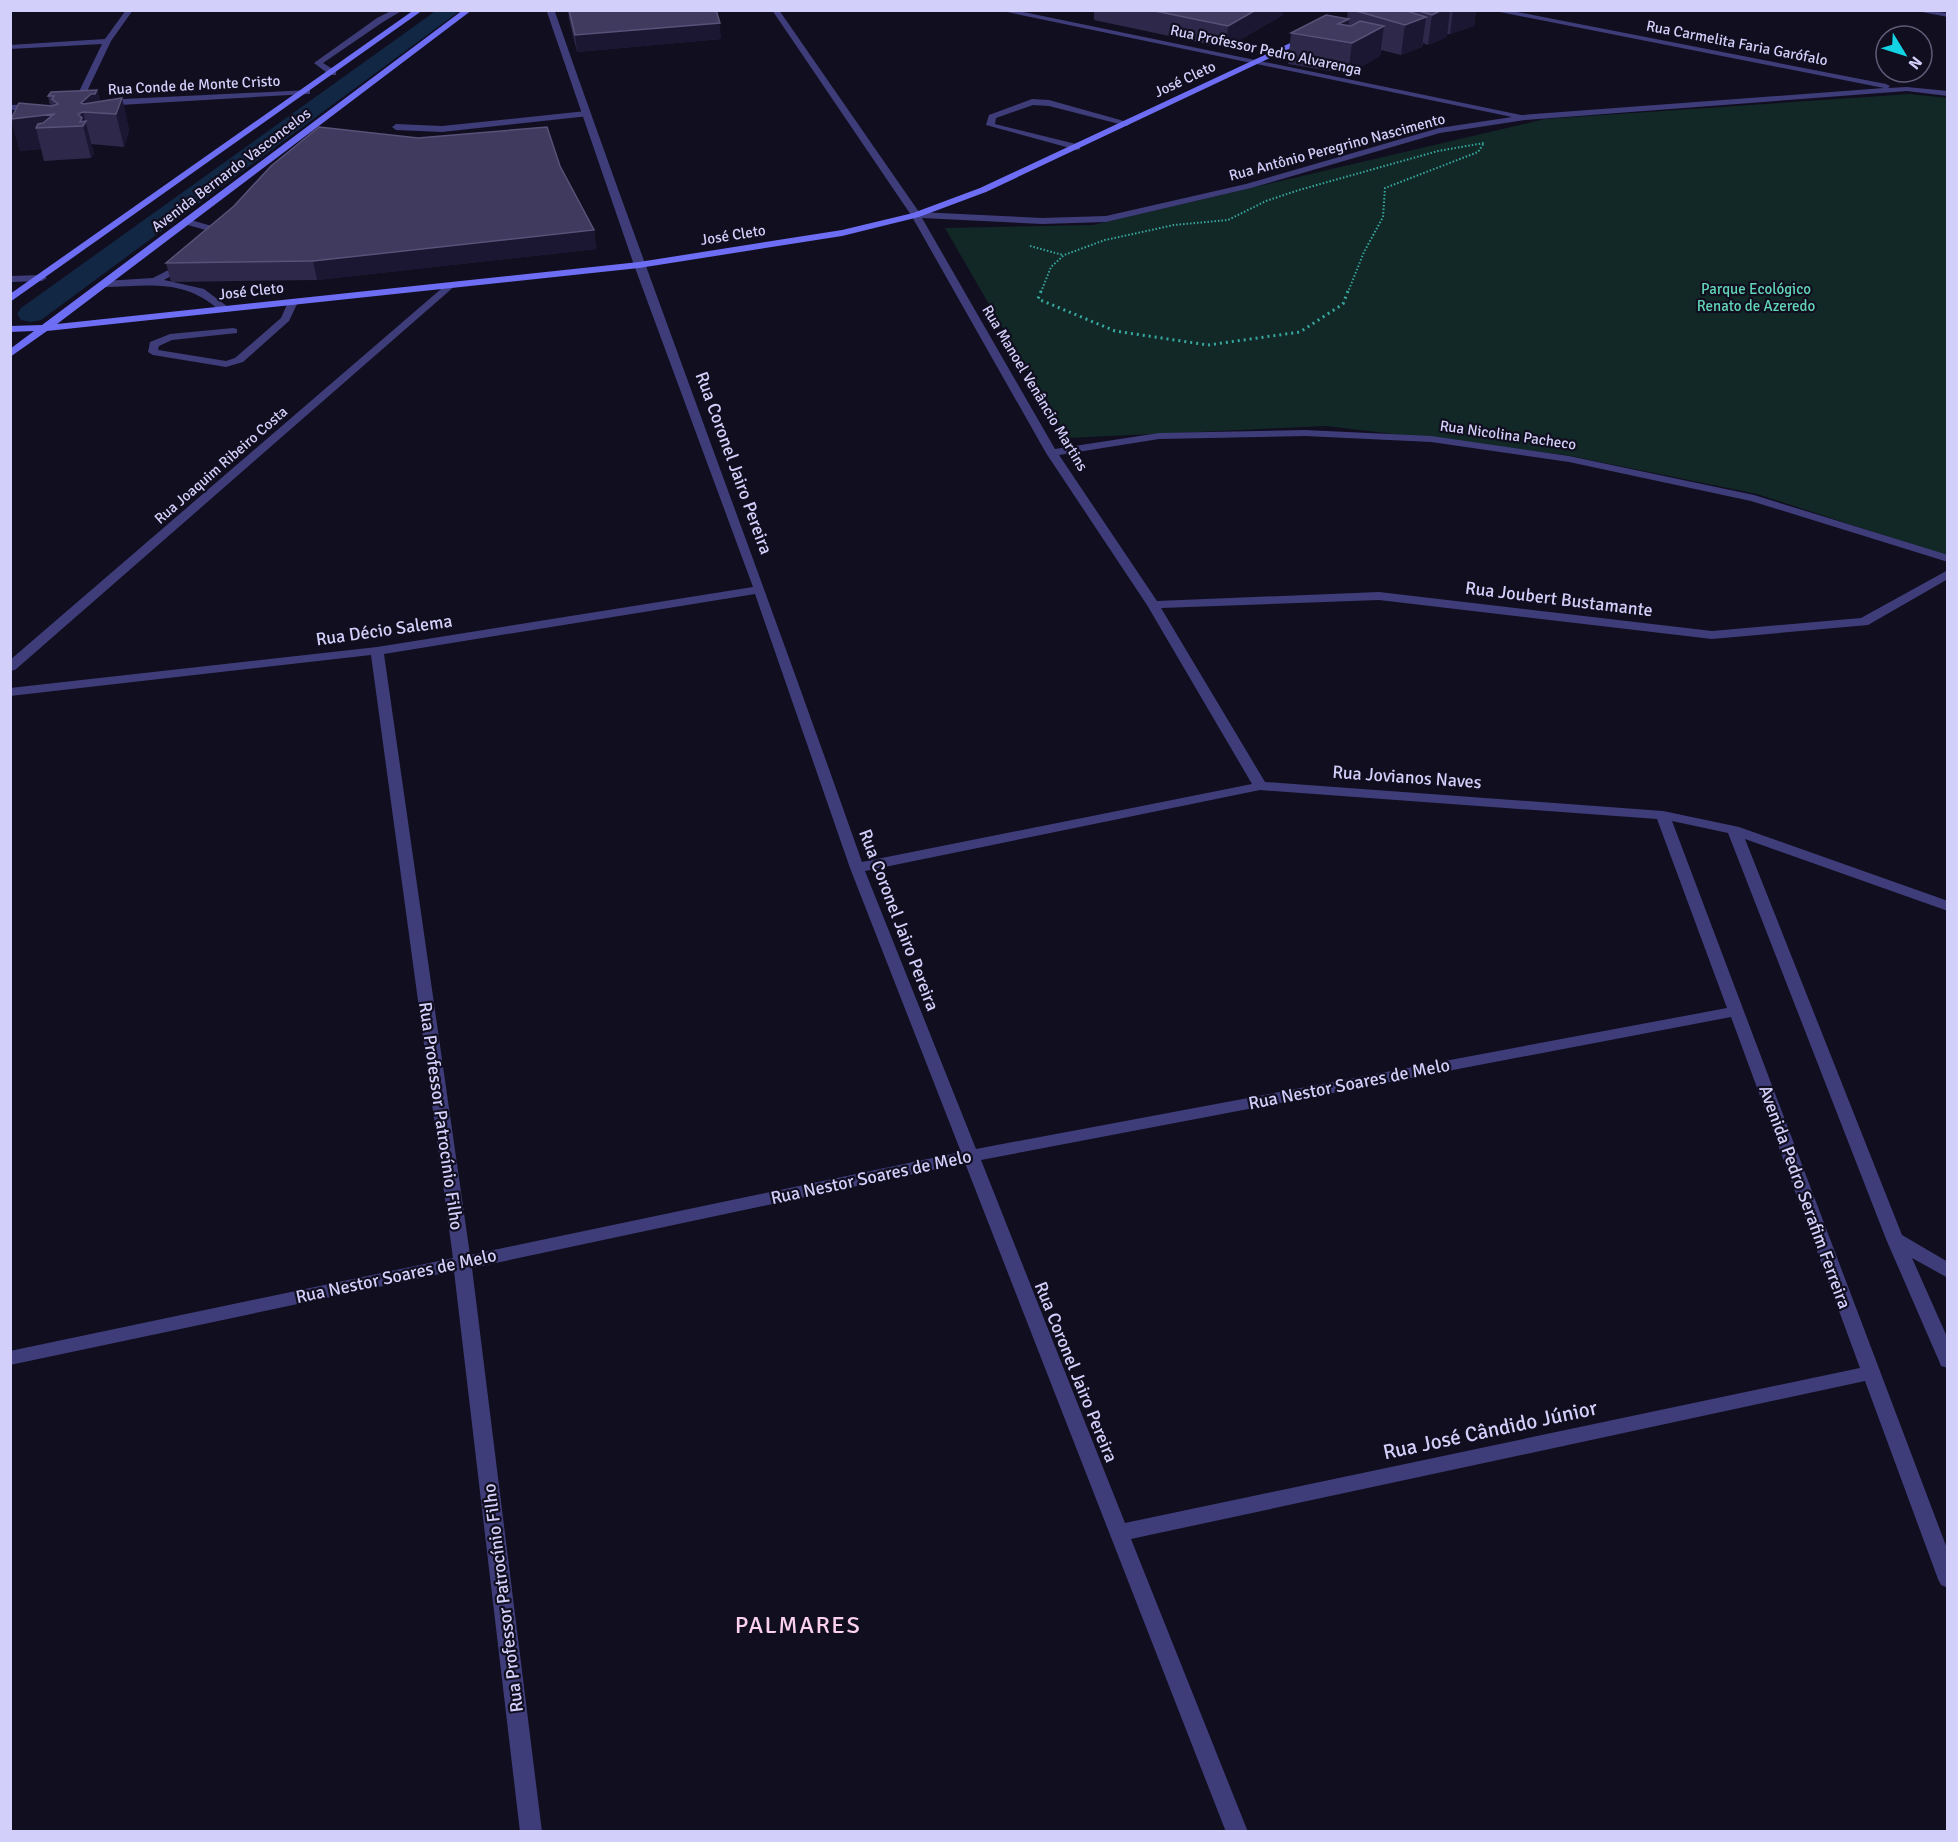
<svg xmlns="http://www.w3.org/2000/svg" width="1958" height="1842" font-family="Signika,sans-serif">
	<rect width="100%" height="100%" fill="#110e1f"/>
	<polygon fill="#122827" points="1910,94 1947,98 1947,556 1757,494 1566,455 1327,426 1066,438 945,228 1093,225 1545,119"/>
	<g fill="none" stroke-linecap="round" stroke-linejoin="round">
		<polygon fill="#122744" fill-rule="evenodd" points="437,10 461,10 41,320 31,322 21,320 17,314 21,308"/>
		<g stroke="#37a89f" stroke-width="2" stroke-dasharray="1.5 2" stroke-linecap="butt">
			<polyline points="1030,246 1063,255"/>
			<polyline points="1041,292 1051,267 1064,255 1105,240 1174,225 1228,220 1266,201 1299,190 1438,151 1484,143 1478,152 1385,188 1383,217 1364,252 1348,292"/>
		</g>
		<polyline stroke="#37a89f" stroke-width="3" stroke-dasharray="2 4" stroke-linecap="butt" points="1041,291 1038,299 1115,331 1208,345 1300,332 1343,304 1348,291"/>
		<g fill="#3e3d7a" fill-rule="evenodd">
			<polygon points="393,10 403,10 383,22 323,63 336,71 336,75 330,75 314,63 377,18"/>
			<polygon points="1032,99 1049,100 1131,123 1127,126 1049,106 1033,105 996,118 995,124 1080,145 1080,149 1077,150 986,125 989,115"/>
			<polygon points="586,111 589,112 589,116 442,132 396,130 392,127 396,124 442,126"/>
			<polygon points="187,219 219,228 225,234 220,241 214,241 215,234 213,232 184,224 182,222"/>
			<path d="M182,263L190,265L164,280L204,289L228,307V311H220C185,278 148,286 104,287L99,284L104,281L153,278Z"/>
			<polygon points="289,300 298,302 289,321 243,362 226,367 153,355 148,352 150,342 170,334 233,328 237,329 237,333 172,340 159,346 158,350 226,361 235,358 281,318"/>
		</g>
		<g fill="#3e3d7a" fill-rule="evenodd">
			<polygon points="126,10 133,10 111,41 80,106 73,104 102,44 10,49 10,45 105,39"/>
			<path d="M542,10H599L555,12C655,297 762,578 862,862L1252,784L1147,605L1046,453L911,215L772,10H779L919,212L1042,218L1106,216L1246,184L1439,128L1512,117L997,10H1014L1521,115L1884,88L1490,10H1507L1886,84L1890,86L1888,88L1907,87L1948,91V96L1907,91L1525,120L1440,133L1251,188L1106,222L1042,224L922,218L1055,449L1159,433L1305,430L1431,436L1569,456L1754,495L1948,555V562L1751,501L1569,462L1431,442L1305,436L1159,439L1059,455L1157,601L1379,592L1712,631L1861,618L1948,570V579L1868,625L1712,639L1379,600L1161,608L1265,782L1663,811L1739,827L1948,901V911L1745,839L1902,1235L1948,1262V1278L1912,1258L1948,1339V1368L1941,1366L1939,1361L1886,1239L1728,833L1672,821L1948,1551V1588L1941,1585L1938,1579L1865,1381L1131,1539L1248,1832H1226L965,1163L472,1268L542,1832H520L454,1271L10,1365V1351L453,1258L371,655L10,696V688L377,647L753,587L634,265L547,12ZM755,594L850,868L961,1152L470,1255L384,654ZM1260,790L1657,819L1727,1008L976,1149L865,871ZM1731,1017L1860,1368L1125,1523L981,1160Z"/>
			<polygon points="1919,10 1948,13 1948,17 1922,12"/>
			<polygon points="310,90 310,94 307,94 103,106 99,103 103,100"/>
			<polygon points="40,104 41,106 37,109 10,110 10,105"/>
			<polygon points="10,276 42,275 47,278 42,281 10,282"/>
			<polygon points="448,283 456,285 15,670 10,671 10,660"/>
		</g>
		<g fill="#6e6ef4" fill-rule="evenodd">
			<polygon points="414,10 423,10 10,302 10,294"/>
			<polygon points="463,10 472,10 57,324 639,262 842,230 913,213 980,188 1303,37 1310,39 986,192 919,217 842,236 639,268 47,331 10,357 10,349 34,331 10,332 10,326 42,325"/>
		</g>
	</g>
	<g fill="#2e294b">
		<polygon points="568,10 716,10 721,39 577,52 569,19"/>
		<polygon points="1094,10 1283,10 1283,15 1226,48 1094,20"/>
		<polygon points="1348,10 1476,10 1474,26 1450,34 1447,34 1447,37 1428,45 1423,43 1422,47 1401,55 1381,50 1380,56 1348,74 1288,64 1291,33 1347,19"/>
		<polygon points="97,90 100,101 122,98 129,130 124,147 91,144 94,154 91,158 44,161 41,149 20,151 11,119 50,105 48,96"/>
		<polygon points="560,166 594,230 596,249 317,280 171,282 166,263"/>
	</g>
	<g fill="#1b1632">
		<polygon points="1256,10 1283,10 1283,15 1226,48 1228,26"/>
		<polygon points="1442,10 1450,10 1447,37 1428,45 1432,15"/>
		<polygon points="1453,10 1476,10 1474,26 1450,34"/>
		<polygon points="1426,17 1422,47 1401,55 1405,25"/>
		<polygon points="1349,19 1347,43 1338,24"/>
		<polygon points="720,23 721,39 577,52 575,35"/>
		<polygon points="1384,26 1380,56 1348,74 1352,43"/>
		<polygon points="97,90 102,113 81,103"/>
		<polygon points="122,98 129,130 124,147 116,114"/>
		<polygon points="83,112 94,154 91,158 83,126 81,126 78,114"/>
		<polygon points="54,114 57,127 36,128 41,149 20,151 11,119"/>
		<polygon points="594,230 596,249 317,280 313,261"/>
	</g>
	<g fill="#403a5e" stroke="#575277" stroke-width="1.5">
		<polygon points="569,10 716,10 720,23 575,35"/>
		<polygon points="1150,10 1256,10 1228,26"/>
		<polygon points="1353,10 1404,10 1426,17 1405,25"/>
		<polygon points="1416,10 1442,10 1432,15"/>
		<polygon points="1326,15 1349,19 1338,24 1351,26 1360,21 1384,26 1352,43 1291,33"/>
		<polygon points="97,90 95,94 91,94 81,103 84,104 122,98 116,114 83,112 78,114 82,118 80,122 86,121 83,126 36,128 38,124 43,123 54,114 11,119 19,103 52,106 58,104 52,99 54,96 48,96 51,92"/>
		<polygon points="319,127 418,138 547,127 560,166 594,230 313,261 166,263 234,206 271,166"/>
	</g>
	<g text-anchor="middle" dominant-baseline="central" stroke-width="4.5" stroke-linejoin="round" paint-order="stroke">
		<g font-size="15" fill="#d3cffb" stroke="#110e1f">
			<text transform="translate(1737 43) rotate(11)">Rua Carmelita Faria Garófalo</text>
			<text transform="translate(1266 50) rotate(12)">Rua Professor Pedro Alvarenga</text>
			<text transform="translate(1185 79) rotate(-25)">José Cleto</text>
			<text transform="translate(194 85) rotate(-3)">Rua Conde de Monte Cristo</text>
			<text transform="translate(1337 147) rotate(-15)">Rua Antônio Peregrino Nascimento</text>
			<text transform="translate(231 170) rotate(-37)">Avenida Bernardo Vasconcelos</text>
			<text transform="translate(733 235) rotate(-9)">José Cleto</text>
			<text transform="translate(251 291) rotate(-6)">José Cleto</text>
			<text transform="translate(1035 388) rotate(59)">Rua Manoel Venâncio Martins</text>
			<text transform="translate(1508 435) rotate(8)">Rua Nicolina Pacheco</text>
			<text transform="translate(221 465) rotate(-41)">Rua Joaquim Ribeiro Costa</text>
		</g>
		<g font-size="15" fill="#62d5b6" stroke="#110e1f">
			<text x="1756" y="289">Parque Ecológico<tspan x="1756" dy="17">Renato de Azeredo</tspan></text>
		</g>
		<g font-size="18" fill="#d3cffb" stroke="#110e1f">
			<text transform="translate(734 463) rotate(70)">Rua Coronel Jairo Pereira</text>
			<text transform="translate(1559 599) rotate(7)">Rua Joubert Bustamante</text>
			<text transform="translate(384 630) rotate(-8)">Rua Décio Salema</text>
			<text transform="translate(1407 777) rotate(4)">Rua Jovianos Naves</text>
			<text transform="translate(899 920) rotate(69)">Rua Coronel Jairo Pereira</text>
			<text transform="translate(1349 1084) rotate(-11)">Rua Nestor Soares de Melo</text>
			<text transform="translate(441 1116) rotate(82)">Rua Professor Patrocínio Filho</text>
			<text transform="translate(871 1177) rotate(-12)">Rua Nestor Soares de Melo</text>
			<text transform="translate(1805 1197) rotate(70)">Avenida Pedro Serafim Ferreira</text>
			<text transform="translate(396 1276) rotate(-12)">Rua Nestor Soares de Melo</text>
			<text transform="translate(1076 1372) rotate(68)">Rua Coronel Jairo Pereira</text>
			<text transform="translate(503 1598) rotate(-97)">Rua Professor Patrocínio Filho</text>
		</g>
		<g font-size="21" fill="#d3cffb" stroke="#110e1f">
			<text transform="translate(1490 1430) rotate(-12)">Rua José Cândido Júnior</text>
		</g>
		<g font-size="24" letter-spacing="1.5" fill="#fbd1ed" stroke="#110e1f">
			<text x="798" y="1625">PALMARES</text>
		</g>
	</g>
	<rect width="1958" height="1842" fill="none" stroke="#d3cffb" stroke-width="24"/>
	<g transform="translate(1904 54) rotate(128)"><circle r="28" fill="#110e1f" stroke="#5f5b77" stroke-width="1.5"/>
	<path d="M0-4.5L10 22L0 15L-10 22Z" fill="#12d4e5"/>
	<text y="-9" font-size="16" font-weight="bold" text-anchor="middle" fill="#d3cffb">N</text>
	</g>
</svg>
